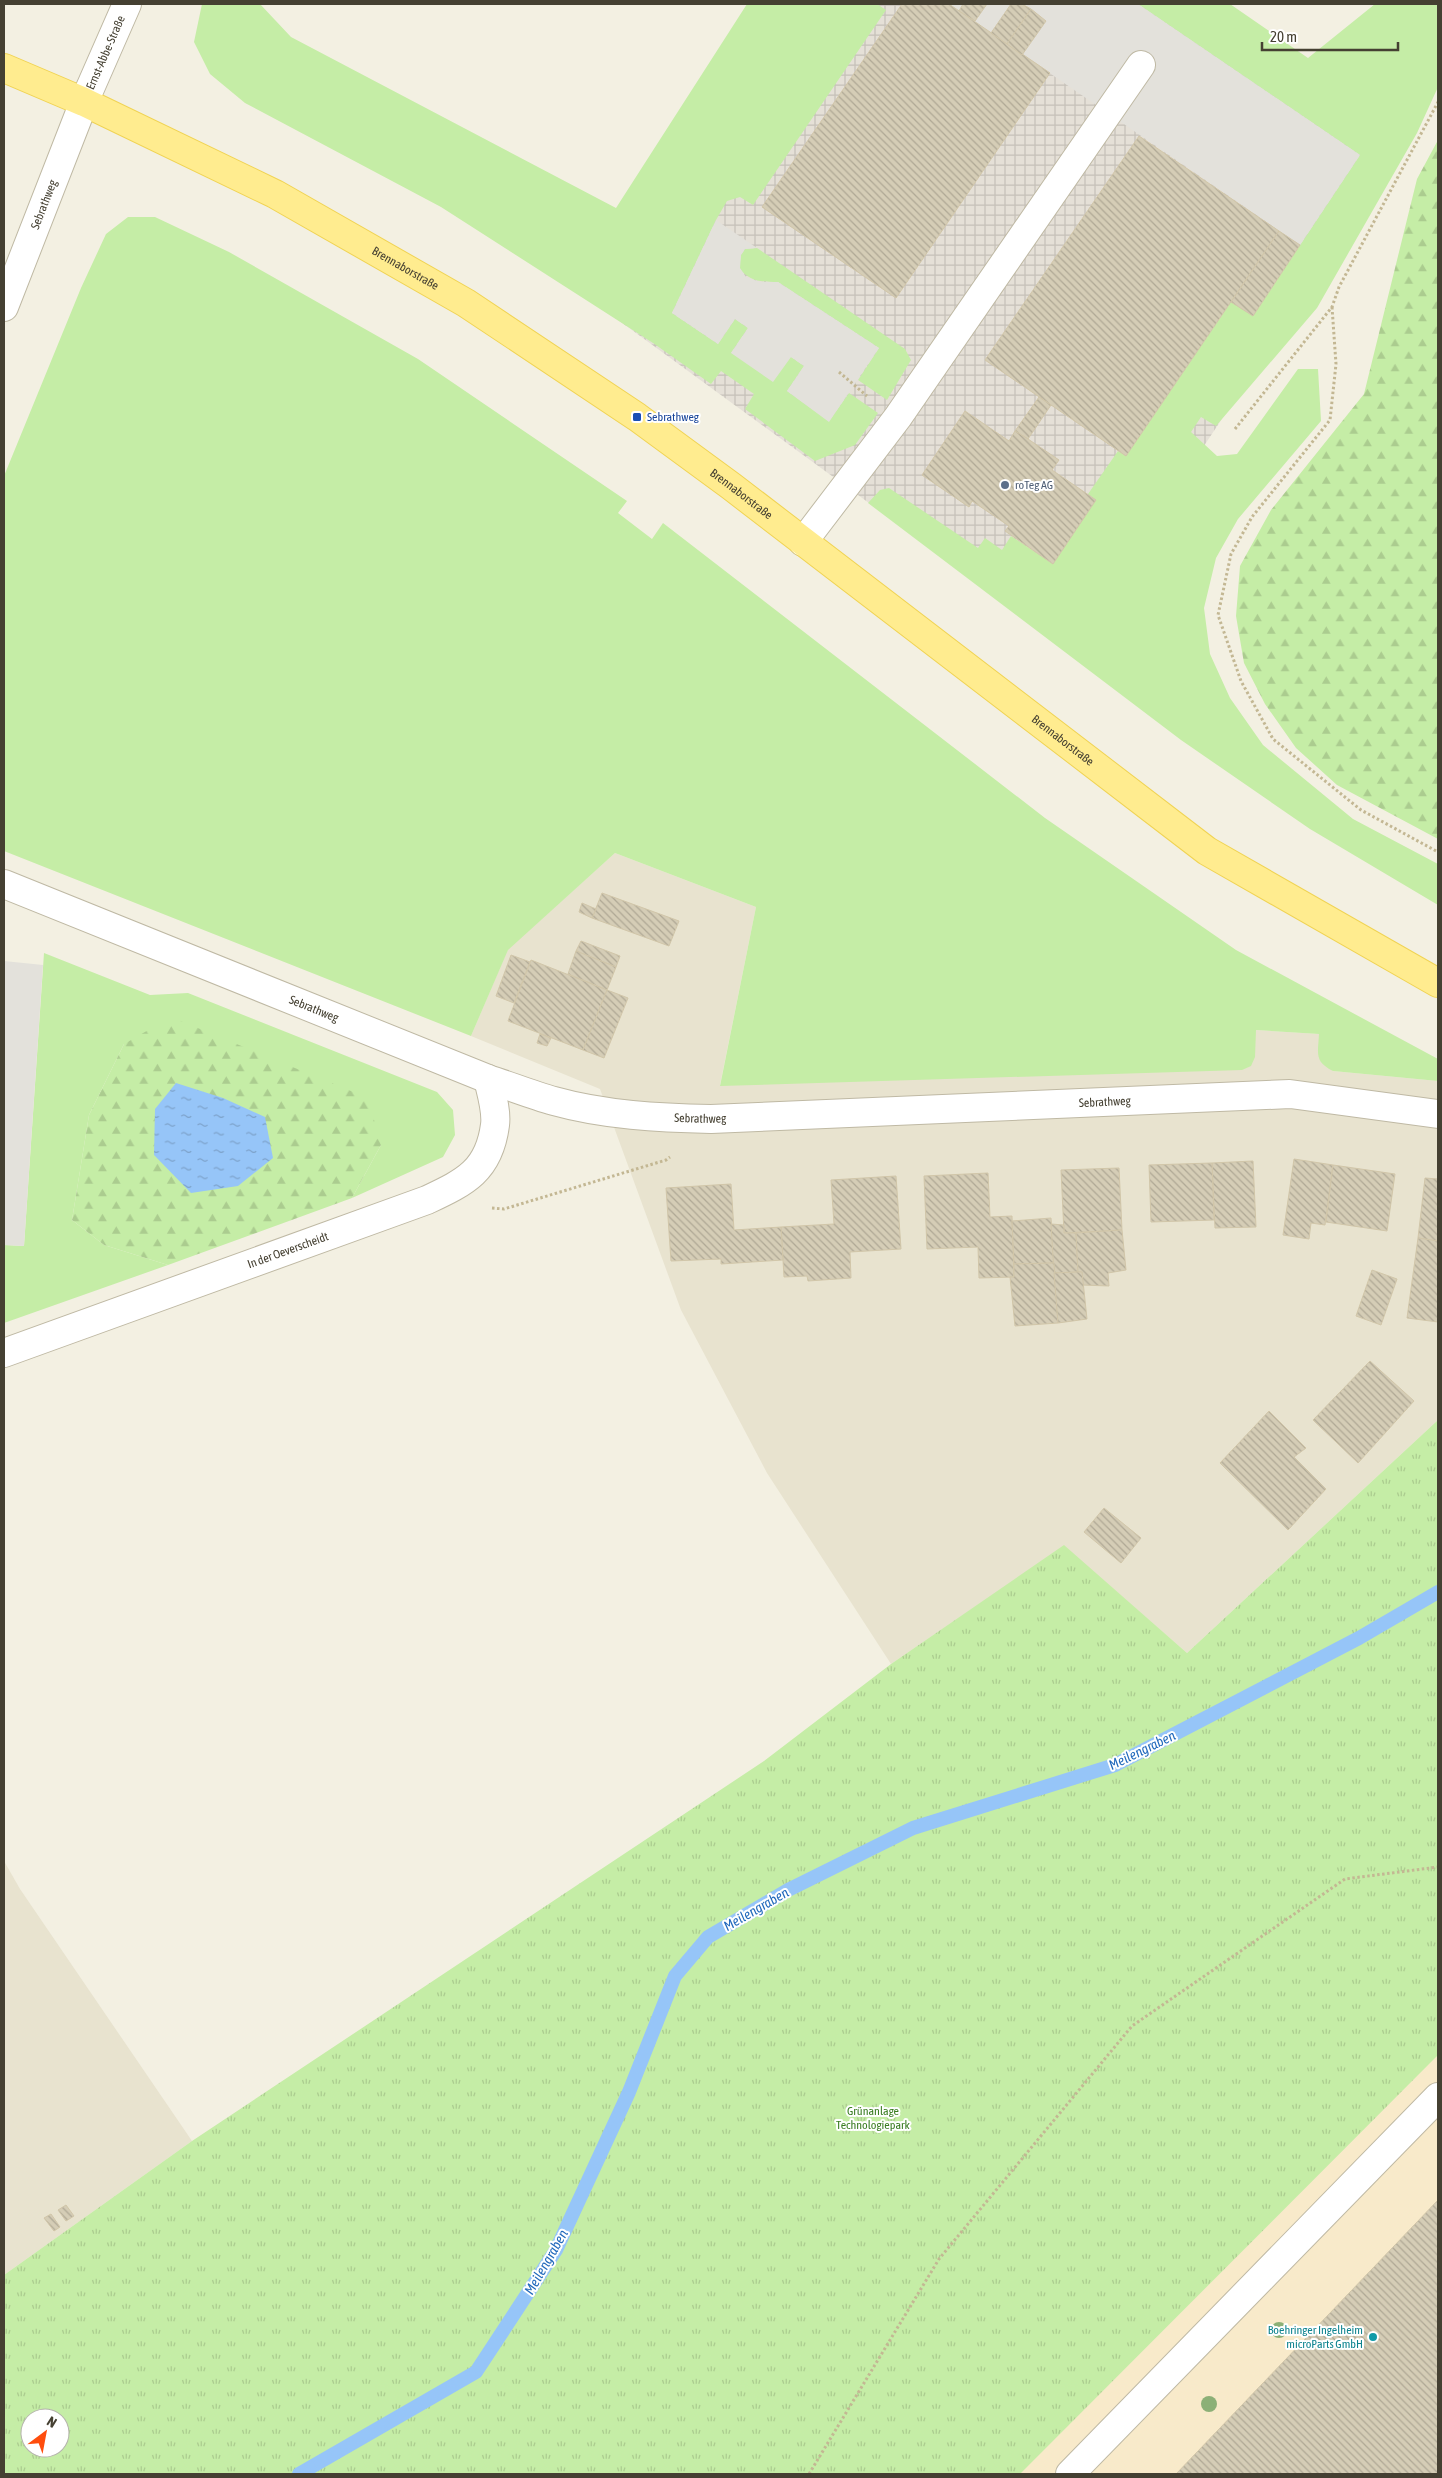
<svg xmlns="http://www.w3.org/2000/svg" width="1442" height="2478" font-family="'Asap Condensed',sans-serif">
	<defs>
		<pattern id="industrial-grid" width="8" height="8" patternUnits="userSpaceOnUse" patternTransform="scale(1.25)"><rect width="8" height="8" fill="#e5e0d7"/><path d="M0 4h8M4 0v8" fill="none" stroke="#c6c1b9"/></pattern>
		<pattern id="forest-firs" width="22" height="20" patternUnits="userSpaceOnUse" patternTransform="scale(1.25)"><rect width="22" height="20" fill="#c5eda6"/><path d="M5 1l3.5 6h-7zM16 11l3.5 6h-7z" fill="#abcc8f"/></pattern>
		<pattern id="park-tufts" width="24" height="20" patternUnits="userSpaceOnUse" patternTransform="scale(1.25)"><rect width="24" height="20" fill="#c5eda6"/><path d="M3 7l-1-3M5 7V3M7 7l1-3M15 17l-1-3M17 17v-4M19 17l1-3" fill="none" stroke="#abcc8f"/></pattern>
		<pattern id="water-ripples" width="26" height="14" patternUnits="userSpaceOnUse" patternTransform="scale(1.25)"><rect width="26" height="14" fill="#96c5f8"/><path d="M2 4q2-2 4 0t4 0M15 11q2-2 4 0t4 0" fill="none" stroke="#7ca1c9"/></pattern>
		<pattern id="building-back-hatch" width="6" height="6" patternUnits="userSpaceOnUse" patternTransform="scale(1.25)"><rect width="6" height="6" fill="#d5cdb6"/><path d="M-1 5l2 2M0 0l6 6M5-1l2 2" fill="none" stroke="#afa895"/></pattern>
	</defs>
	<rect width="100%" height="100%" fill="#f3f0e2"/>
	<g fill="#e8e3cf">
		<polygon points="615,853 756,907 720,1085 1255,1030 1319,1034 1333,1071 1438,1081 1438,1420 1187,1653 1064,1546 891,1664 767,1473 681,1310 600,1089 471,1036 508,949"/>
		<polygon points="4,1861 20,1889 192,2141 4,2275"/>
	</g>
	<polygon fill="#f8eaca" points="1438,2054 1438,2474 1014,2474"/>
	<polygon fill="url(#industrial-grid)" points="753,4 1223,4 1412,133 1069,649 573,287"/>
	<g fill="#c5eda6">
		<polygon points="202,4 260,4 291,37 616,208 747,4 877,4 886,10 753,205 740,197 727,201 716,220 672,313 718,344 735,319 748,328 731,353 791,357 804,366 787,391 829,421 849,393 878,413 855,445 815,461 745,409 754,394 721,371 711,384 653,343 441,207 245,103 210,74 194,42"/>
		<polygon points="1138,4 1230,4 1308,58 1375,4 1438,4 1438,87 1417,133 1317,308 1216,426 1201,417 1191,432 1217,456 1237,454 1298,369 1318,369 1321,421 1238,519 1216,558 1204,608 1210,654 1230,698 1263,745 1353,819 1438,864 1438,905 1310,829 1181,740 868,503 880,490 889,488 978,548 985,538 1002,550 1011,536 1053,564 1096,500 1088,494 1118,451 1126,456 1231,302 1253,316 1360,155"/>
		<path d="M128,217H155L229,252L418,359L627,501L618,513L652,539L663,523L1045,818L1236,950L1438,1059V1081L1333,1071C1314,1061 1318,1054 1319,1034L1256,1030L1255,1057L1251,1066L1242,1070L720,1086L756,907L615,853L508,950L471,1036L4,851V476L81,288L106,234Z"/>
		<path d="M757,248L905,349L911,360L887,400L858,380L879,348L778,282C762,282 750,282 739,268L741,255L745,249Z"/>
		<polygon points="44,953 150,995 188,993 437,1092 453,1110 455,1135 443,1157 352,1198 381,1145 124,1044 89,1115 72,1220 104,1245 168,1265 4,1323 4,1245 24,1246"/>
	</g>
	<g fill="url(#forest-firs)">
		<polygon points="1438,140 1438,839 1337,785 1296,748 1265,704 1244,663 1236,616 1240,566 1271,510 1364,394 1417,179"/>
		<polygon points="171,1017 368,1098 381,1145 352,1198 168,1265 104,1245 72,1220 89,1115 124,1044"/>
	</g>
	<path fill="url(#park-tufts)" fill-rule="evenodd" d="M1438,1420V2055L1020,2474H4V2275L192,2141L764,1761L891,1664L1064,1545L1187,1653ZM30,2418H60V2448H30Z"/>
	<g fill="#e3e1db">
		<polygon points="949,4 1138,4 1360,155 1300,245"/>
		<polygon points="716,220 757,248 745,249 741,255 740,268 746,277 760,282 778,282 879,348 829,422 787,391 804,366 791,357 773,382 731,353 748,328 735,319 718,344 672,313"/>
		<polygon points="4,961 43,965 24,1246 4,1245"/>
	</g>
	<polygon fill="url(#water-ripples)" points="176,1083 223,1098 265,1117 273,1158 238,1186 191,1193 154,1155 155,1109"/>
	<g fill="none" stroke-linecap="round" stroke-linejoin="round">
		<polyline stroke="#96c5f8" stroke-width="14" points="299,2474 476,2372 556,2250 629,2092 675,1976 708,1937 788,1890 913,1828 1115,1765 1359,1638 1438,1592"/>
	</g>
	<g fill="url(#building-back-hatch)" stroke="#d1c6a9">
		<polygon points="902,4 949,4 1050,73 896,298 762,207"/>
		<polygon points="963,4 987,4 975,21 959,11"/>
		<polygon points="1011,4 1022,4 1031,9 1007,44 991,33"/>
		<polygon points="1031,9 1046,21 1022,55 1007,44"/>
		<polygon points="1139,136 1279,231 1126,456 985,360"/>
		<polygon points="1279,231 1300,245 1253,316 1231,302"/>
		<polygon points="1039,397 1051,405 1028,439 1015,431"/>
		<polygon points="965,411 1009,441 1015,431 1028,439 1059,460 1052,470 1096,500 1053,564 1005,531 1009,526 972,501 969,507 922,475"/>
		<polygon points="602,893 679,921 669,946 592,918"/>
		<polygon points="582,903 596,909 592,918 579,912"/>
		<polygon points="581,941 620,956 616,967 576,951"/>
		<polygon points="576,951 616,967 607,990 568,974"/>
		<polygon points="511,955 530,962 514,1003 496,996"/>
		<polygon points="531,960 607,990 583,1050 508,1021"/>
		<polygon points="607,990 628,998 604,1058 583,1050"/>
		<polygon points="540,1034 551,1038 547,1046 537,1043"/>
		<polygon points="1294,1159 1333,1165 1325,1225 1311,1223 1309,1239 1283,1235"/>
		<polygon points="1253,1161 1256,1227 1215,1228 1212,1163"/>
		<polygon points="1212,1163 1214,1220 1151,1222 1149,1165"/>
		<polygon points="1333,1165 1395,1174 1387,1231 1326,1222"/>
		<polygon points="1119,1168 1122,1230 1064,1233 1061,1170"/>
		<polygon points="988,1173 990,1217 1012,1216 1014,1277 979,1278 978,1247 927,1249 924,1176"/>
		<polygon points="896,1176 901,1249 850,1252 851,1278 808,1281 807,1276 784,1277 781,1227 834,1224 831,1180"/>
		<polygon points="1425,1178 1438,1179 1438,1241 1418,1238"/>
		<polygon points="731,1184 734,1230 781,1227 783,1260 721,1264 721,1259 671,1261 666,1188"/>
		<polygon points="1051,1218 1054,1263 1014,1264 1012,1221"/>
		<polygon points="1051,1224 1064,1225 1064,1233 1076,1233 1078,1272 1054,1273"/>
		<polygon points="1122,1230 1126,1270 1108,1273 1109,1286 1082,1285 1082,1272 1078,1272 1076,1233"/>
		<polygon points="1418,1238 1438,1241 1438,1322 1407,1318"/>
		<polygon points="1054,1263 1058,1323 1015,1326 1010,1277 1014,1277 1014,1264"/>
		<polygon points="1372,1270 1397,1279 1381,1325 1356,1316"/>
		<polygon points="1078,1272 1082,1272 1087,1319 1058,1323 1054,1273"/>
		<polygon points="1370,1361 1414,1401 1358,1463 1313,1420"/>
		<polygon points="1269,1411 1306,1448 1294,1457 1326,1489 1288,1530 1220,1463"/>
		<polygon points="1104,1508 1141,1538 1121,1563 1084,1532"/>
		<polygon points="1438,2200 1438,2474 1176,2474"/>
		<polygon points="66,2205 74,2216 66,2221 58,2210"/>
		<polygon points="51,2214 60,2227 54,2231 44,2218"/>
	</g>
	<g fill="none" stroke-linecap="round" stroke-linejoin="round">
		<g stroke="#bfb9a4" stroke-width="30">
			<g id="minor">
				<path id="s1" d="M4,307L84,102L127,4"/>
				<polyline points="803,542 898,417 1141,65"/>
				<path id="s2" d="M4,884L488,1079C510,1086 532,1095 554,1101C604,1115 659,1118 711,1119L1290,1094L1438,1114"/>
				<path id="s3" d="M4,1353L427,1200C465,1182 489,1171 495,1125C497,1111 491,1092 488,1079"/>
				<polyline points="1070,2474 1438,2097"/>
			</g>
		</g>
		<g stroke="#f0d353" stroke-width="30">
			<g id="major">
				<path id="s4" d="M4,68L84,102L275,194L466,303L637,417L731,486L1207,851L1438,983"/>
			</g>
		</g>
		<g stroke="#c3b793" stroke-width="3" stroke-dasharray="2.5 2.5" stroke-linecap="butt">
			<polyline points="1332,307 1336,364 1330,420 1252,517 1231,554 1218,615 1241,681 1273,739 1361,810 1438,852"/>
			<polyline points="839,372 867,396"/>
			<polyline points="1235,429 1332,307 1339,287 1438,102"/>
			<polyline points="492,1208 504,1209 666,1160 670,1157"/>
			<polyline points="809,2474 939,2259 1132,2026 1345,1879 1438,1867"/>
		</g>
		<use href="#minor" stroke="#fff" stroke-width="28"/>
		<use href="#major" stroke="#ffec8f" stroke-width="28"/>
	</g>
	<g fill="#8cb077">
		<circle cx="1279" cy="2330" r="8"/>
		<circle cx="1209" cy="2404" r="8"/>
	</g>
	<rect fill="#1a4fb4" stroke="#fff" stroke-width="2" x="632" y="412" width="10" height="10" rx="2.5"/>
	<circle fill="#5c6f8a" stroke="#fff" stroke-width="2" cx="1005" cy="485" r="5"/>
	<circle fill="#0f9aa8" stroke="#fff" stroke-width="2" cx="1373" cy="2337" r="5"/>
	<g text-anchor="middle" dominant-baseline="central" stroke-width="4" stroke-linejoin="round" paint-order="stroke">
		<g font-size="12" fill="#454032" stroke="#fff">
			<text stroke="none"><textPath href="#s1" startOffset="274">Ernst-Abbe-Straße</textPath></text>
			<text stroke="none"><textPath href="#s1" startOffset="110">Sebrathweg</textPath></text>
			<text stroke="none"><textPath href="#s4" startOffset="449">Brennaborstraße</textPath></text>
			<text stroke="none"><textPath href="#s4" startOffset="854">Brennaborstraße</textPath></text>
			<text stroke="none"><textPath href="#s4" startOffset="1259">Brennaborstraße</textPath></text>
			<text stroke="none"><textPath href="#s2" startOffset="334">Sebrathweg</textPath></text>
			<text stroke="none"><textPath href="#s2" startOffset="1144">Sebrathweg</textPath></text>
			<text stroke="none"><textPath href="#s2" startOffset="739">Sebrathweg</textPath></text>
			<text stroke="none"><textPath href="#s3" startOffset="302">In der Oeverscheidt</textPath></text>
		</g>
		<g font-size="12" fill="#164399" stroke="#fff" text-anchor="start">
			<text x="647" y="417">Sebrathweg</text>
		</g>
		<g font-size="12" fill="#4e5e75" stroke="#fff" text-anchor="start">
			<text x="1015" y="485">roTeg AG</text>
		</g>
		<g font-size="12" fill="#387c20" stroke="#fff">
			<text x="873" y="2111">Grünanlage<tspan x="873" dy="14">Technologiepark</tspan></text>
		</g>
		<g font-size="12" fill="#0d838f" stroke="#fff" text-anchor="end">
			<text x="1363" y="2330">Boehringer Ingelheim<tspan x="1363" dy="14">microParts GmbH</tspan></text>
		</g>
		<g font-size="14" font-style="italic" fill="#2169bc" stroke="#fff">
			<text transform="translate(1142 1750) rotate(-26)">Meilengraben</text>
			<text transform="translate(756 1909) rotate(-30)">Meilengraben</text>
			<text transform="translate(546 2262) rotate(-60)">Meilengraben</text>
		</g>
	</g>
	<rect width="1442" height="2478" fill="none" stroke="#454032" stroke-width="10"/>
	<g transform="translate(45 2433) rotate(32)"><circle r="24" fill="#ffffff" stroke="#b5b3ad"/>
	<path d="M0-4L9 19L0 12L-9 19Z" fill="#ff4d0d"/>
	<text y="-8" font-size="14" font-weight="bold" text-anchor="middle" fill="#454032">N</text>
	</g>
	<path d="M1262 42v8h136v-8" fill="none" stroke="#454032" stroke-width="2.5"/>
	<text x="1270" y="42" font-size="15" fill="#454032" stroke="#ffffff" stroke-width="4" paint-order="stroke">20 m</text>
</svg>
